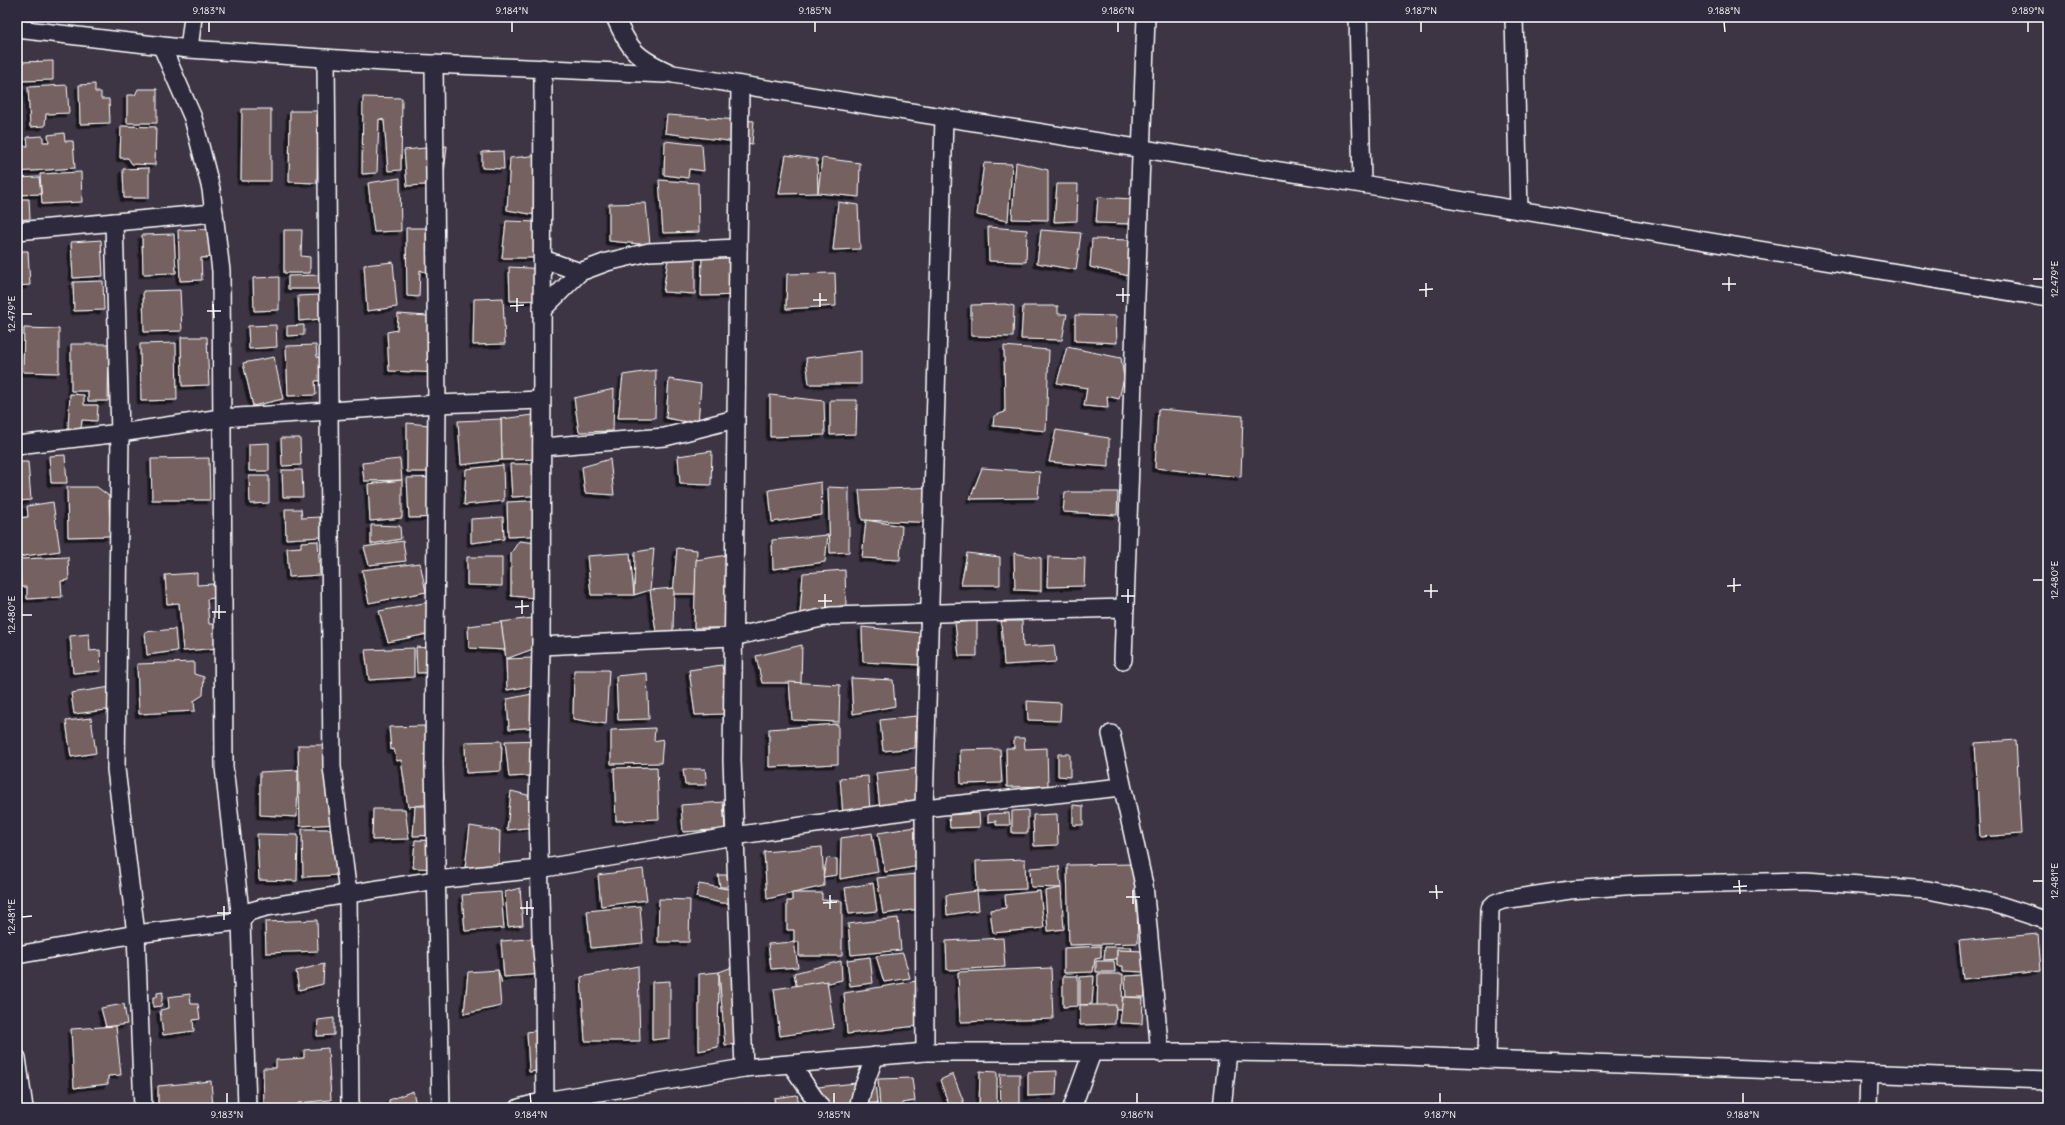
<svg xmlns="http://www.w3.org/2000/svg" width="2065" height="1125" font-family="Delius,sans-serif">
	<defs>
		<filter id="shadow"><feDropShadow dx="-3.5" dy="3.5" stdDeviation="0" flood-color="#0009"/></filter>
	</defs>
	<rect width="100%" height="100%" fill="#3d3544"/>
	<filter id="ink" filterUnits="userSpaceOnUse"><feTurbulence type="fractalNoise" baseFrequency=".025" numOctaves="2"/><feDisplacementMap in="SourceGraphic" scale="8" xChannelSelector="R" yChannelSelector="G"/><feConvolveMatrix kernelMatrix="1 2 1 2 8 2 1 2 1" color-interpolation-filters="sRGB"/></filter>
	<g filter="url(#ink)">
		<g fill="#756261" stroke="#fff" filter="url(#shadow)">
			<polygon points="53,61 53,80 20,81 19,62"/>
			<polygon points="95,84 95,92 101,92 101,99 109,99 110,123 80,124 79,85"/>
			<polygon points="67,85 69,113 46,114 45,126 30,127 28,87"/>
			<polygon points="138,89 157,89 157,123 127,123 127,95 135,95"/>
			<polygon points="363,97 402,98 401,170 388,171 384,120 379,119 377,173 362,174"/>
			<polygon points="242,109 271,109 271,181 241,181"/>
			<polygon points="290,111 318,111 317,183 289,182"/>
			<polygon points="667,115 754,121 752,144 665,133"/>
			<polygon points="121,126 156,127 155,165 132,164 128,158 120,158"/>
			<polygon points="64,133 65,141 73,141 75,168 17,172 17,139 21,139 21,146 28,146 27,137 43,136 43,142 49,142 48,135"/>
			<polygon points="665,141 702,145 704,171 689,169 688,178 664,175"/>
			<polygon points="447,146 443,184 407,186 404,150"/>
			<polygon points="503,151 504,169 482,168 482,152"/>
			<polygon points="552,154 547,217 507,210 510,158"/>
			<polygon points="786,155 817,159 818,193 779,194"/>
			<polygon points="822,158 860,163 859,197 818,193"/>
			<polygon points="1016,162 1048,170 1048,220 1012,219"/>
			<polygon points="984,163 1012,164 1008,221 977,215"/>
			<polygon points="149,168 149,198 124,198 123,169"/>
			<polygon points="81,172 82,202 42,204 40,174"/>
			<polygon points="39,177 41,194 17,195 17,178"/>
			<polygon points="400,178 401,231 374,232 368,183"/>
			<polygon points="659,180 698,183 699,232 663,233"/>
			<polygon points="1057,184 1078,184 1077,221 1054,222"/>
			<polygon points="1098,197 1133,199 1132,224 1096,223"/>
			<polygon points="17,199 29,199 30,219 17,220"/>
			<polygon points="838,202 858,205 860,249 833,250"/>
			<polygon points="646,203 650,245 609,241 609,204"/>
			<polygon points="506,221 537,222 536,258 502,258"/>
			<polygon points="988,227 1027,230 1026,262 989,261"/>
			<polygon points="406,228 445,228 443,279 420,270 419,297 407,296"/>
			<polygon points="212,229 213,257 201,258 202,280 180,281 178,230"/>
			<polygon points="284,230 302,230 301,256 310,257 310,273 284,273"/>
			<polygon points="1041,230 1081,233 1076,270 1037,263"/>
			<polygon points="174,234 176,273 143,274 142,235"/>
			<polygon points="1092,239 1130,240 1129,276 1090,267"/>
			<polygon points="101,240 103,276 73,278 71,242"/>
			<polygon points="17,251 28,251 30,285 17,286"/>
			<polygon points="702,256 745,257 746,295 701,296"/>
			<polygon points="668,259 695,259 695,294 663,292"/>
			<polygon points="393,262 397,307 367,311 364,265"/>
			<polygon points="509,267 547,269 546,300 510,301"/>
			<polygon points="835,273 836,306 786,309 787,274"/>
			<polygon points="322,275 322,289 288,289 288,276"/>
			<polygon points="279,277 279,310 254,311 253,278"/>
			<polygon points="103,281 104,310 74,311 73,282"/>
			<polygon points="180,290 182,331 144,332 143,291"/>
			<polygon points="319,295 321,319 299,321 298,296"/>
			<polygon points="503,298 505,344 473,345 474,299"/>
			<polygon points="1005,304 1014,306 1013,337 971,336 971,305"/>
			<polygon points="1023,306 1058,306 1058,314 1067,314 1062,340 1021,339"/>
			<polygon points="398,314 443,317 444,373 389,371 387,332 397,330"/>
			<polygon points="1075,315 1116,316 1117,343 1075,341"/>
			<polygon points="276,325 277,347 249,349 248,326"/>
			<polygon points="304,325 304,335 287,336 287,326"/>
			<polygon points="24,328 59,329 59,373 23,372"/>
			<polygon points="181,337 207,337 209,385 182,386"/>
			<polygon points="176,343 177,400 141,401 140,344"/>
			<polygon points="71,344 109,344 108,401 88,401 88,391 71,391"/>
			<polygon points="316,345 317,357 322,359 323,380 315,381 316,395 288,396 286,346"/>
			<polygon points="1004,346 1049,350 1046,431 993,426 994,416 1005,412"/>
			<polygon points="1067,347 1121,358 1124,378 1119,399 1107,396 1108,408 1084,406 1087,388 1057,383"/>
			<polygon points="861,351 861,384 809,384 806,358"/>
			<polygon points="274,357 283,399 253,406 243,363"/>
			<polygon points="656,370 655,418 618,418 623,375"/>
			<polygon points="669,379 701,384 698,424 666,418"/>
			<polygon points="614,389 613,431 579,432 574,398"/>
			<polygon points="70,394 84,395 84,405 98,405 97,421 82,420 81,429 68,428"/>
			<polygon points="770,395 824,401 825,435 770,437"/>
			<polygon points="830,400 857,400 856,434 830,435"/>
			<polygon points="1158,409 1243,416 1241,477 1155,468"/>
			<polygon points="549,413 547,459 502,460 501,419"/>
			<polygon points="501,419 502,460 461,465 458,421"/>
			<polygon points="407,423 441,426 440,472 407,472"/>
			<polygon points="1056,430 1109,438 1109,467 1049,462"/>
			<polygon points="281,438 300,438 301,465 282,466"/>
			<polygon points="269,443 269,471 249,471 249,444"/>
			<polygon points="712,451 711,485 680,484 678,456"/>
			<polygon points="65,455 67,483 51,483 49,456"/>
			<polygon points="209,458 210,500 152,500 151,459"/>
			<polygon points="400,459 402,480 364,481 362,463"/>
			<polygon points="610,459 614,495 585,493 582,467"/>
			<polygon points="17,462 28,462 31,500 17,501"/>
			<polygon points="510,464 547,464 548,495 512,497"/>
			<polygon points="503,465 504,501 464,505 466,469"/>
			<polygon points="982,468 1040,472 1038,498 970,499"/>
			<polygon points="282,470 302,470 303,497 283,497"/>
			<polygon points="249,476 269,476 269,503 250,504"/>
			<polygon points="442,477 444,517 409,518 407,478"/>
			<polygon points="402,480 402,518 370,521 368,484"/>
			<polygon points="821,482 822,515 772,522 769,490"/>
			<polygon points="67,487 97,487 109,496 110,536 68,537"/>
			<polygon points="828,487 849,488 849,552 830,553"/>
			<polygon points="939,487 941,523 862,520 859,490"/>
			<polygon points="1065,492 1118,492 1117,515 1063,512"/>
			<polygon points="549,500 549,535 508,537 507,502"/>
			<polygon points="53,502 60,551 18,557 17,518 28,517 27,506"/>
			<polygon points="285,509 301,509 302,518 320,517 321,537 286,539"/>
			<polygon points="503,517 504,539 471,543 471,519"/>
			<polygon points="866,520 902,526 900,560 862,558"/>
			<polygon points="371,525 400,526 401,539 371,544"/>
			<polygon points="828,535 825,562 773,569 772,540"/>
			<polygon points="318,541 320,575 289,577 287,548 301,547 301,542"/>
			<polygon points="403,541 406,561 369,565 364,547"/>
			<polygon points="519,541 547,544 548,599 511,596 511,553"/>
			<polygon points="677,548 697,550 695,594 673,594"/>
			<polygon points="654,549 650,590 634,595 635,552"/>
			<polygon points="630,553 634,595 591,595 587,556"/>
			<polygon points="967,553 1000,557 1000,585 961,585"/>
			<polygon points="1014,553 1041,558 1041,591 1015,590"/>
			<polygon points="727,555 732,628 694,628 696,560"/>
			<polygon points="68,557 69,580 61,581 62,597 27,599 27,587 21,587 20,559"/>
			<polygon points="467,557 502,557 502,586 467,585"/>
			<polygon points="1048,557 1085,558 1084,586 1047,587"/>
			<polygon points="420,563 426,592 369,603 362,570"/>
			<polygon points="845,570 846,605 800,614 803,573"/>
			<polygon points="197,573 197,585 213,584 214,598 207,599 209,624 218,624 220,648 183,651 179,603 167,604 165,575"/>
			<polygon points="674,588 673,632 656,632 650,590"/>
			<polygon points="435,601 442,631 388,642 379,611"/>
			<polygon points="533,618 541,646 506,659 501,622"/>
			<polygon points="977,620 977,656 959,656 955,623"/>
			<polygon points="1001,621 1022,621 1023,647 1054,645 1056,662 1004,665"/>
			<polygon points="501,622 505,650 469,648 468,626"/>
			<polygon points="862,627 921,633 921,665 863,662"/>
			<polygon points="175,629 177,651 147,655 145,632"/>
			<polygon points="89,634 90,651 100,650 101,671 73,673 70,636"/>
			<polygon points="802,645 801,683 762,683 756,656"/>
			<polygon points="416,647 441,649 444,672 417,673"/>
			<polygon points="414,648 414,677 369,680 365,650"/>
			<polygon points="532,658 533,686 507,690 506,659"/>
			<polygon points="194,662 194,674 204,677 203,695 194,701 195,711 139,714 137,664"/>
			<polygon points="722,665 724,678 738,676 738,698 723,695 725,714 695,715 689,670"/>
			<polygon points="574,670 609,670 606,724 573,719"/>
			<polygon points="647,673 649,719 618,720 616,676"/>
			<polygon points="851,678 893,680 895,706 853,714"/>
			<polygon points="789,682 840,685 839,722 792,720"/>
			<polygon points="111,687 114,709 74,714 71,693"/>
			<polygon points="537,693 540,727 509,729 507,699"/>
			<polygon points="1027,701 1061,703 1060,721 1028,720"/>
			<polygon points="916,716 915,748 883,751 880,720"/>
			<polygon points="91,718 96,753 71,757 66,721"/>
			<polygon points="838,724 838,764 769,767 769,729"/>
			<polygon points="424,726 432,744 438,744 445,802 408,807 401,760 397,761 394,749 391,750 389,727"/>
			<polygon points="655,728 654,741 663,739 661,763 611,764 611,730"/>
			<polygon points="1014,738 1024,738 1025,749 1047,748 1048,786 1007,787 1006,748 1014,748"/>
			<polygon points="549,740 546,775 509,777 505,741"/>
			<polygon points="2016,740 2021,834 1980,837 1975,743"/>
			<polygon points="502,741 501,771 466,773 465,742"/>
			<polygon points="298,745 337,745 338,824 300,826"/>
			<polygon points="1000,749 1002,783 961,784 960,750"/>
			<polygon points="1058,754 1070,754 1070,777 1058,776"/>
			<polygon points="657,767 659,819 616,821 614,768"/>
			<polygon points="921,768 921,805 880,809 876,773"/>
			<polygon points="683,769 705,769 707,785 685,785"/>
			<polygon points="298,770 297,817 260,815 260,772"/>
			<polygon points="868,776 870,813 843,815 840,778"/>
			<polygon points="511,791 544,799 544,826 507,830"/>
			<polygon points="723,802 725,829 683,832 681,805"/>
			<polygon points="1073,805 1083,806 1083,825 1073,825"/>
			<polygon points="415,806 443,806 444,835 413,836"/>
			<polygon points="373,809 405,809 409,839 372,840"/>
			<polygon points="1028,810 1028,833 1012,833 1012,811"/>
			<polygon points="979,813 980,827 950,828 949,815"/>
			<polygon points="1009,813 1010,825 996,825 996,821 988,822 988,814"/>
			<polygon points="1057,814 1058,845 1034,846 1033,815"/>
			<polygon points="470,826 500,831 499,870 465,868"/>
			<polygon points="916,827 919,866 885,872 878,833"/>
			<polygon points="302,829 339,829 339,875 303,877"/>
			<polygon points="872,833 878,872 840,879 841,838"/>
			<polygon points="257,834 298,835 297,881 259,880"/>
			<polygon points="415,840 444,841 443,869 413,868"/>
			<polygon points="822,847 824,886 767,899 764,852"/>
			<polygon points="827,858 837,859 837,875 823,877"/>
			<polygon points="1025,859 1026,889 977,891 976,861"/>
			<polygon points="1136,864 1138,943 1069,945 1067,865"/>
			<polygon points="1059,866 1061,888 1031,887 1030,868"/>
			<polygon points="643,869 647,900 601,906 598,875"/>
			<polygon points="916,874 919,909 883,914 877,878"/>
			<polygon points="718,875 733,875 733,887 720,887"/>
			<polygon points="873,883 877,911 849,914 845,888"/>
			<polygon points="699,884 733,890 734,903 721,903 696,897"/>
			<polygon points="520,888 523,925 508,927 505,892"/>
			<polygon points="1061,888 1064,929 1048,931 1045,891"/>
			<polygon points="977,891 979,910 947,915 946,895"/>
			<polygon points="1040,891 1044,928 993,933 990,910 1006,908 1005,895"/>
			<polygon points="501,892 504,928 465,931 462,895"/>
			<polygon points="792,893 822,893 822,900 842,901 842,956 799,956 799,942 794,942 794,930 787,930 787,901 792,901"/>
			<polygon points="659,899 690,900 689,942 658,942"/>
			<polygon points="640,906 643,943 591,948 587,911"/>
			<polygon points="898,918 901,950 851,955 848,924"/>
			<polygon points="317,920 318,951 266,953 265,922"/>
			<polygon points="2038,934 2041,971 1963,979 1959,941"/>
			<polygon points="541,938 544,974 504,977 501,941"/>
			<polygon points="1003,938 1005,967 947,970 946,941"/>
			<polygon points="794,942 798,967 771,969 768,944"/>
			<polygon points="1101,946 1101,958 1095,959 1093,972 1064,973 1064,948"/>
			<polygon points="1105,947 1132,947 1131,952 1117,950 1117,959 1104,960"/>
			<polygon points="1117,950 1145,951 1144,972 1123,971 1123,966 1117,966"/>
			<polygon points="903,953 910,978 884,982 876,956"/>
			<polygon points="870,957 873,983 850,986 847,960"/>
			<polygon points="841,961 842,980 797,990 794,973"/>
			<polygon points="1096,961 1114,961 1115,972 1096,972"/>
			<polygon points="324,964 323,984 299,990 296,971"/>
			<polygon points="638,966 640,1041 585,1041 581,977"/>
			<polygon points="735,966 743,1044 725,1045 719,972"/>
			<polygon points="1051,968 1053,1019 960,1022 958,972"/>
			<polygon points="498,970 502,983 482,988 478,974"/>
			<polygon points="498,970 501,1006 464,1014 468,972"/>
			<polygon points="719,972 718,1047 699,1051 699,974"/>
			<polygon points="1098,974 1123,974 1122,1009 1097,1008"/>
			<polygon points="1145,975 1145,997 1126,997 1125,976"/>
			<polygon points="1063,976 1078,976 1078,1006 1063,1007"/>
			<polygon points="1094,976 1092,1004 1080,1005 1080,977"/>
			<polygon points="670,981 670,1038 652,1040 652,982"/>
			<polygon points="827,981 834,1028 780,1036 774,989"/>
			<polygon points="917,981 917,1026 847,1034 844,993"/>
			<polygon points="163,992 161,1006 153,1007 153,997 157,997 157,993"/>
			<polygon points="190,994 191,1004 198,1004 200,1019 193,1020 194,1031 163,1035 160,1010 169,1008 168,997"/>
			<polygon points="1123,997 1143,998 1142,1024 1120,1023"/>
			<polygon points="124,1004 127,1024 106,1027 101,1008"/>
			<polygon points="1080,1005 1116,1005 1115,1024 1080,1025"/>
			<polygon points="334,1018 334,1035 317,1036 318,1020"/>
			<polygon points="116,1026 121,1075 108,1076 108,1084 74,1088 71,1029"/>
			<polygon points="539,1030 544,1070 529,1072 527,1032"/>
			<polygon points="328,1048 331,1100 298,1103 299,1108 276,1108 276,1105 264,1105 263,1068 276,1068 276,1060 304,1058 304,1050"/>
			<polygon points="980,1071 997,1072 997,1108 979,1108"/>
			<polygon points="1057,1071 1056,1095 1028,1096 1028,1072"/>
			<polygon points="953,1074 966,1108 950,1108 940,1080"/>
			<polygon points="1000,1074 1020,1074 1020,1108 1001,1108"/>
			<polygon points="912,1078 915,1101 902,1103 902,1108 880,1108 878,1079"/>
			<polygon points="211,1081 213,1108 158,1108 158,1086"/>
			<polygon points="875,1081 877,1103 820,1107 818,1087"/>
			<polygon points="413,1091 416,1105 406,1108 389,1108 389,1100"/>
			<polygon points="797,1095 800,1108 775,1108 774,1098"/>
			<polygon points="877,1103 878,1108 864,1108"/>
			<polygon points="748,1104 749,1108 730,1108 730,1105"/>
			<polygon points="713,1105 713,1108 688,1108 688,1107"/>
		</g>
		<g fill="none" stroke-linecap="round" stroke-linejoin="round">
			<g stroke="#fff" stroke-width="20">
				<g id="street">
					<path d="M615,17C630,52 638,59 673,74L1362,184L2048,298"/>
					<polyline points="1358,17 1362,184"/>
					<polyline points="1514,17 1519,210"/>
					<polyline points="17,29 189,49 384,62 665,74"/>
					<polyline points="162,47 193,118 211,189 221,271 224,767 241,921 247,1108"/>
					<polyline points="189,49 193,17"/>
					<polyline points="326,58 332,767 348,894 350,1108"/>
					<polyline points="434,64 437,404 434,765 441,1108"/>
					<polyline points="543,68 541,646 538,806 541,938 544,974 545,1101"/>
					<polyline points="740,86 732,760 744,1068"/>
					<polyline points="114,222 120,433 116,769 136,934 143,1108"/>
					<polyline points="17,231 214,213"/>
					<polyline points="543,259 580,272"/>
					<polyline points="542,310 580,272 607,262 649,252 738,248"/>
					<polyline points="17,445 120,433 221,418 437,404 541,400"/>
					<polyline points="542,447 665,437 735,419"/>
					<polyline points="541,646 732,637 831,616 1125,608"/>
					<polyline points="1123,660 1146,17"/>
					<polyline points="1111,734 1144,885 1160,1053"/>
					<polyline points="17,955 136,934 241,921 248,912 266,907 436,880 539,869 734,836 924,808 1122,787"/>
					<polyline points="925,1052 924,808 944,118"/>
					<polyline points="17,1058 24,1108"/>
					<polyline points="1487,1059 1490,908 1495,903 1503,900 1570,890 1638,885 1806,881 1928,890 1993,903 2048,921"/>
					<polyline points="791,1064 821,1108"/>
					<polyline points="519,1108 545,1101 744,1068 925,1052 1228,1052 1352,1054 2048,1080"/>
					<polyline points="858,1108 862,1091 875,1056"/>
					<polyline points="1072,1108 1092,1053"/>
					<polyline points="1222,1108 1228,1052"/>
					<polyline points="1868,1108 1869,1073"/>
				</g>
			</g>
			<use href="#street" stroke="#2f2a3d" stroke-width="17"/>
		</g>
	</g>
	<path fill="none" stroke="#fff" stroke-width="1.5" d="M209,22V32M512,22V32M815,22V32M1118,22V32M1421,22V32M1724,22L1725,32M2028,22V32M1729,277V291M2033,279H2043M1426,283V297M1722,284H1736M1123,288V302M1419,290L1433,289M820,293V307M1116,295H1130M517,298V312M813,300H827M213,304L214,318M510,306L524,305M207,311H221M22,314H32M1734,578V592M2033,580H2043M1431,584V598M1727,586L1741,585M1128,589V603M1424,591H1438M825,594V608M1121,596H1135M522,600V614M818,601H832M219,605V619M515,607L529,606M212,612H226M22,615H32M1739,880L1740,894M2033,881H2043M1436,885L1437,899M1733,887L1747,886M1133,890V904M1429,892H1443M830,895V909M1126,897H1140M527,901V915M823,903L837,902M224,906V920M520,908H534M217,913H231M22,917L32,916M227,1093V1103M530,1093L531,1103M834,1093V1103M1137,1093V1103M1440,1093V1103M1743,1093V1103"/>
	<rect width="2065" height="1125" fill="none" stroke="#2f2a3d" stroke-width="44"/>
	<rect x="22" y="22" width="2021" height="1081" fill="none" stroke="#fff" stroke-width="1.5"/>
	<g font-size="10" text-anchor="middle" fill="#fff">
		<text x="209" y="14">9.183°N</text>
		<text x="512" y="14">9.184°N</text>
		<text x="815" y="14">9.185°N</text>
		<text x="1118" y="14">9.186°N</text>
		<text x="1421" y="14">9.187°N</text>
		<text x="1724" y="14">9.188°N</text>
		<text x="2028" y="14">9.189°N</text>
		<text transform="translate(2054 279) rotate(-90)" y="4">12.479°E</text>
		<text transform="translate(11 314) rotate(-90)" y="4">12.479°E</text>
		<text transform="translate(2054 580) rotate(-90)" y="4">12.480°E</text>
		<text transform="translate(11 615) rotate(-90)" y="4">12.480°E</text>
		<text transform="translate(2054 881) rotate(-90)" y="4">12.481°E</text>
		<text transform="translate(11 917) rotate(-90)" y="4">12.481°E</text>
		<text x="227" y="1118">9.183°N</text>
		<text x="531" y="1118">9.184°N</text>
		<text x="834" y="1118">9.185°N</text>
		<text x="1137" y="1118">9.186°N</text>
		<text x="1440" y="1118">9.187°N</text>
		<text x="1743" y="1118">9.188°N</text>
	</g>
</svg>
